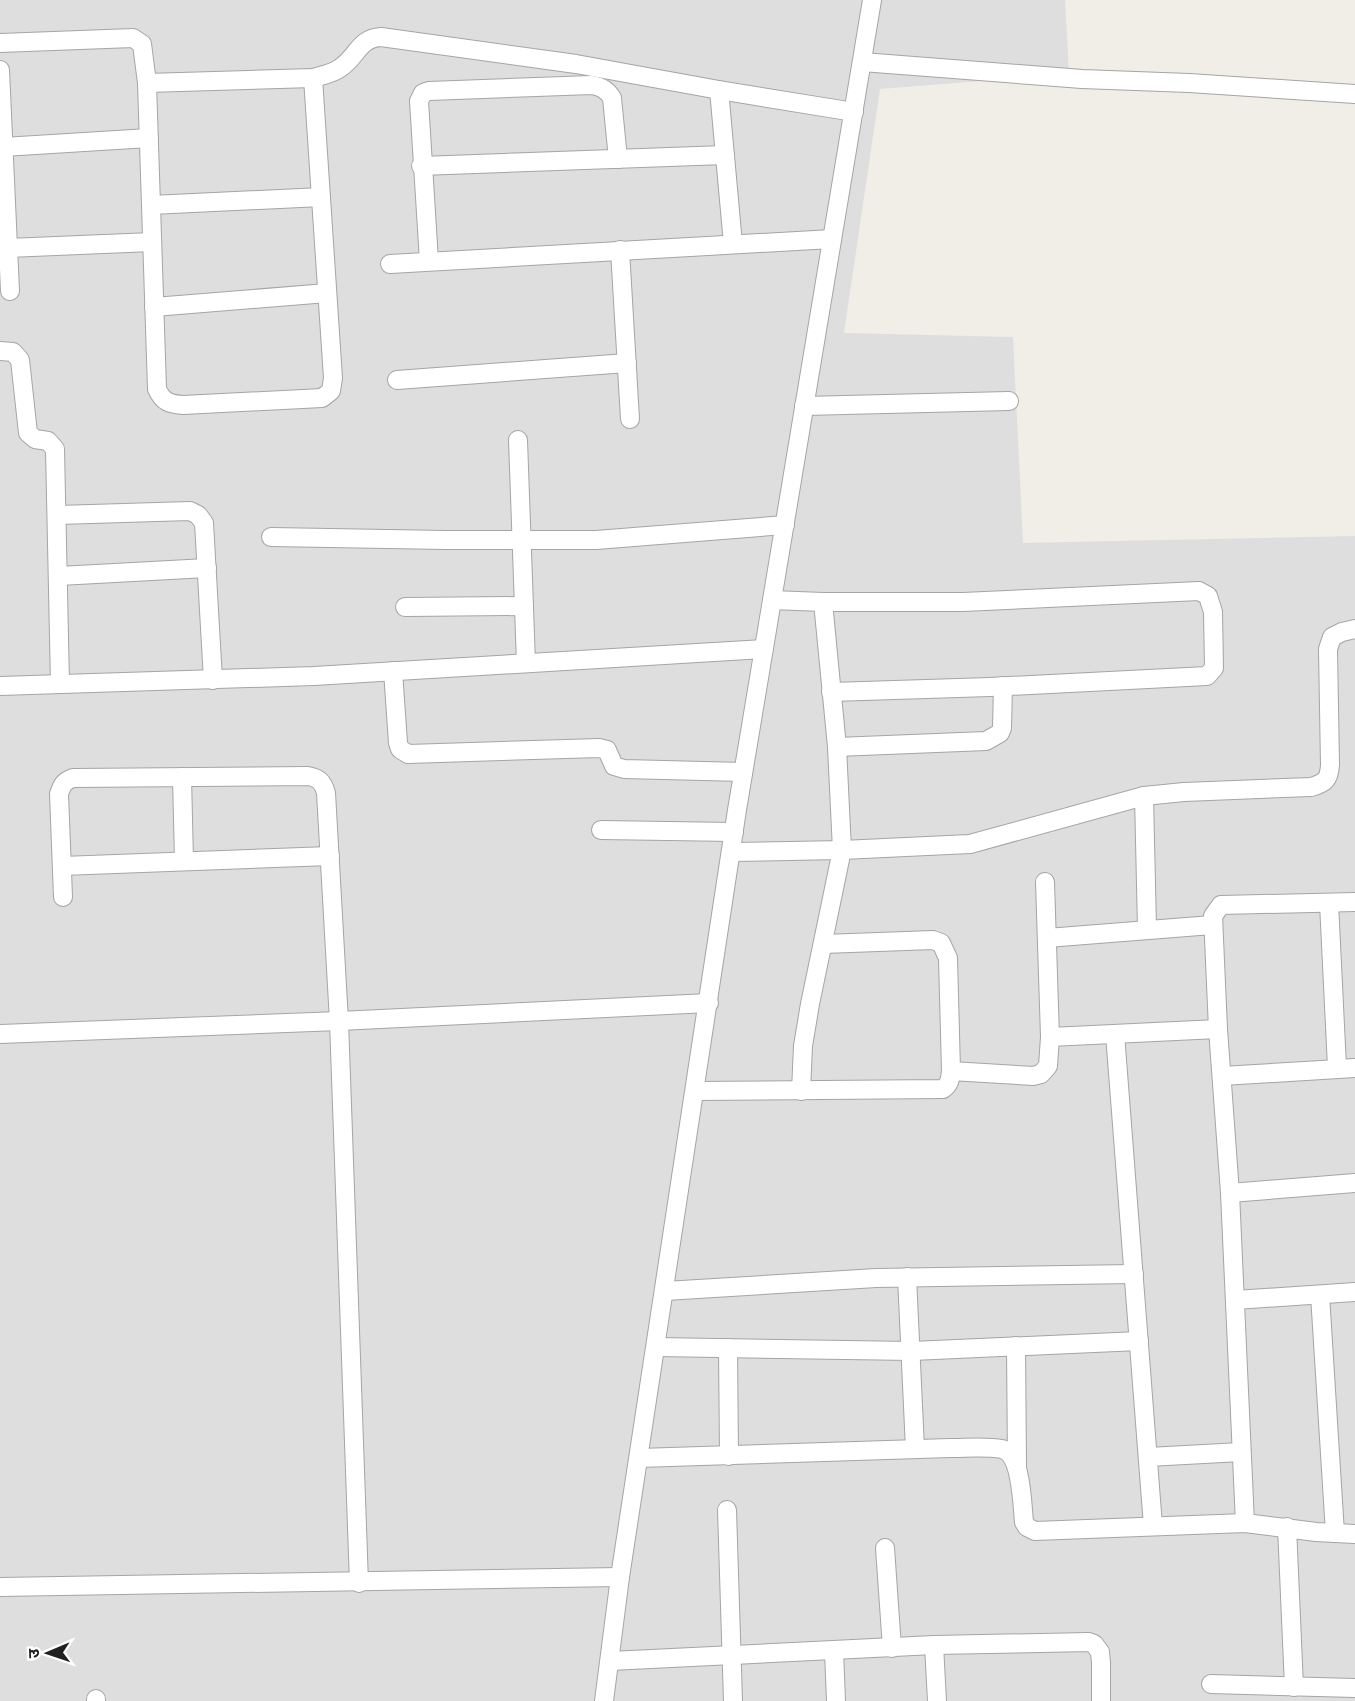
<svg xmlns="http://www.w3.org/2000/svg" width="1355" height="1701" font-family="'Nunito Sans','Noto Sans Devanagari',sans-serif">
	<rect width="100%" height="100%" fill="#f1eee8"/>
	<polygon fill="#dfdede" points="0,0 1065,0 1069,74 880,89 844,333 1013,337 1023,543 1355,536 1355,1701 0,1701"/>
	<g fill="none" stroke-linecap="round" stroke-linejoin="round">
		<g stroke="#a5a5a5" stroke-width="20">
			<g id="minor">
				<path d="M0,43L133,38L142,44L147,83L313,78C323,75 332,74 340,68C357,57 359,38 381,37L576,64L719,90L854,112"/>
				<polyline points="862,62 1082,79 1189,83 1355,94"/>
				<polyline points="0,70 10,291"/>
				<path d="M147,83L157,389C163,402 169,404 183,405L322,398L331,391L333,378L313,78"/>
				<polyline points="719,90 733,244"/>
				<polyline points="3,147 149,138"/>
				<polyline points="421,166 725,155"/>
				<polyline points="151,205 321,197"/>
				<polyline points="8,248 152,242"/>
				<polyline points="620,250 630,419"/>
				<path d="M429,261L419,101L423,93L429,91L592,85C602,87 607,90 612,98L618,159"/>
				<polyline points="390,264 832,239"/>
				<polyline points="154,307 327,293"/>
				<polyline points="0,351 13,352 20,360 28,433 35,439 48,441 55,449 60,684"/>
				<polyline points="397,380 627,363"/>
				<polyline points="804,406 1009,401"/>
				<polyline points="518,440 526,663"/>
				<polyline points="58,515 190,511 198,515 204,523 213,680"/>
				<polyline points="271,537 446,540 596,540 785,525"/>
				<polyline points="59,576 207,568"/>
				<polyline points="772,600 823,602 837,747 842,850 810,1004 803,1046 801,1091"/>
				<polyline points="823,602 963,602 1199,591 1208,596 1213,612 1214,668 1207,676 990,687 831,692"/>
				<polyline points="405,607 524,606"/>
				<polyline points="393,671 398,743 400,749 408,754 599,748 607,750 614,766 624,769 743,772"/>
				<polyline points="0,686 314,676 764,649"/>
				<polyline points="837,747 986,741 1000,733 1002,728 1003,686"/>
				<polyline points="182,777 184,861"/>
				<polyline points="1144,796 1147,929"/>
				<polyline points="601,830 734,832"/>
				<path d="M732,852L842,850L970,844L1144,796L1184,792L1311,787C1325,783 1329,780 1330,765L1328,649L1332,637L1342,632L1355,629"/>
				<polyline points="62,866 330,856"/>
				<path d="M63,897L59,794C62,785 64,781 73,778L308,776C319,778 323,782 326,793L339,1021L359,1583"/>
				<polyline points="1329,903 1337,1067"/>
				<polyline points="1047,938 1212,925"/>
				<polyline points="0,1034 339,1021 709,1003"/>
				<polyline points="1115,1034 1153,1526"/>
				<polyline points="1050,1037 1218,1029"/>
				<polyline points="951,1071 1033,1076 1041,1074 1048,1066 1050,1037 1045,882"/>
				<polyline points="1222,1076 1355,1068"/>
				<path d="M695,1091L943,1089C950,1084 950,1079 951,1071L948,958L941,943L933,940L823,944"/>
				<polyline points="1230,1193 1355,1183"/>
				<polyline points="907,1277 915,1449"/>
				<polyline points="665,1291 876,1278 1134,1274"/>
				<polyline points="1320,1295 1335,1533"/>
				<polyline points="1235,1300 1355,1292"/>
				<polyline points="1016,1346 1017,1465"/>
				<polyline points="656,1347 912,1351 1139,1341"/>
				<polyline points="728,1348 729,1456"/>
				<polyline points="1148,1457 1241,1452"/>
				<path d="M639,1458L950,1448C966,1448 986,1446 1002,1449C1022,1454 1022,1504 1024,1522L1027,1527L1035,1531L1245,1523L1316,1532L1355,1534"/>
				<polyline points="727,1510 733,1701"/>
				<polyline points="1245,1523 1230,1193 1218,1029 1213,916 1221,905 1355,902"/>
				<polyline points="1287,1527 1294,1687"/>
				<polyline points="885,1548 892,1648"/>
				<polyline points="0,1587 620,1577"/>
				<polyline points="934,1645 937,1701"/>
				<polyline points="834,1651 836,1701"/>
				<polyline points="610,1661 934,1645 1089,1642 1094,1644 1100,1652 1101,1663 1101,1701"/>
				<polyline points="1211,1684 1355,1688"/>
				<polyline points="96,1699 96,1701"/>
				<polyline points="604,1701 620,1577 737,810 872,0"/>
			</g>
		</g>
		<use href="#minor" stroke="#fff" stroke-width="18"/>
	</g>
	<g transform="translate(48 1653) rotate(268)" stroke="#ffffff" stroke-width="4.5" paint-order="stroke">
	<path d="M0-4.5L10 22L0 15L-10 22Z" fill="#212121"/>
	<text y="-9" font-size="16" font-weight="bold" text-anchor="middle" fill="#212121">उ</text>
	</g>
</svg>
